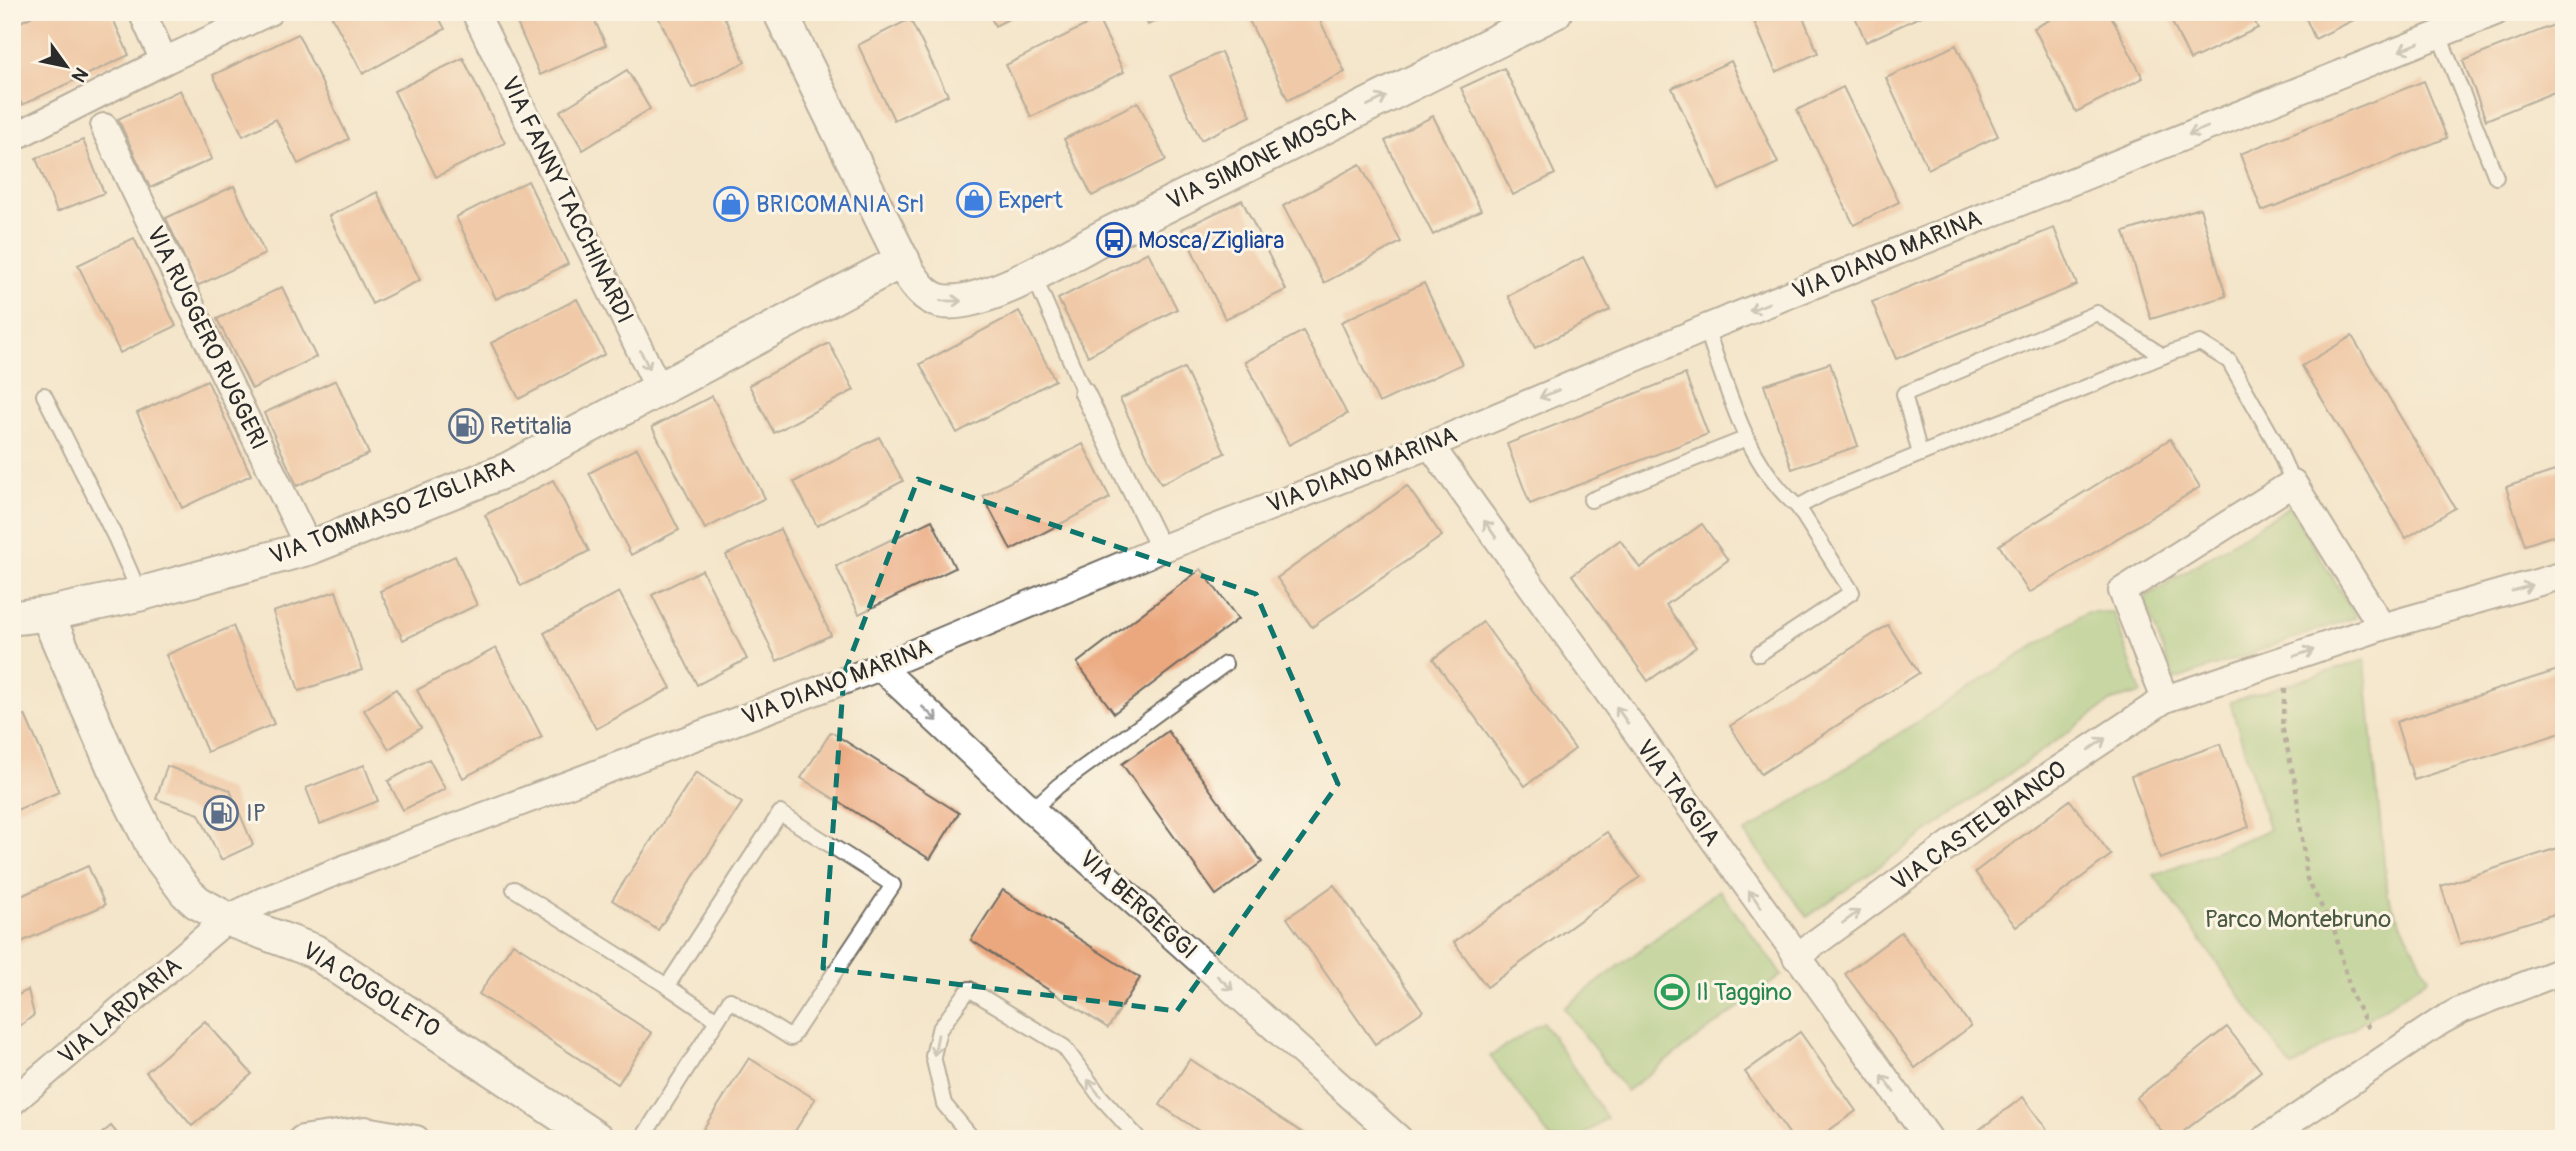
<svg xmlns="http://www.w3.org/2000/svg" width="2576" height="1151" font-family="Pangolin,sans-serif">
	<rect width="100%" height="100%" fill="#fcf5e5"/>
	<filter id="ink" filterUnits="userSpaceOnUse"><feTurbulence type="fractalNoise" baseFrequency=".0143" numOctaves="2"/><feDisplacementMap in="SourceGraphic" scale="14" xChannelSelector="R" yChannelSelector="G"/><feConvolveMatrix kernelMatrix="1 2 1 2 8 2 1 2 1" color-interpolation-filters="sRGB"/></filter>
	<filter id="wash" filterUnits="userSpaceOnUse"><feTurbulence type="fractalNoise" baseFrequency=".00686" numOctaves="4" result="noise"/><feDisplacementMap in="SourceGraphic" scale="28" xChannelSelector="R" yChannelSelector="G"/><feGaussianBlur stdDeviation="1.57" result="paint"/><feColorMatrix in="noise" values="0 0 0 0 0 0 0 0 0 0 0 0 0 0 0 0 0 1.4 0 .05"/><feComposite in="paint" operator="in"/></filter>
	<g filter="url(#wash)">
		<rect width="100%" height="100%" fill="#f4e6cb"/>
		<g fill="#93c473" stroke="#5f784f" stroke-width="2">
			<polygon points="2290,506 2356,617 2174,680 2144,598"/>
			<polygon points="2087,612 2113,612 2141,693 2112,701 1807,917 1745,833"/>
			<polygon points="2365,660 2387,895 2429,978 2292,1068 2154,875 2269,830 2230,702"/>
			<polygon points="1719,890 1782,975 1626,1091 1564,1008"/>
			<polygon points="1543,1022 1607,1118 1578,1139 1551,1139 1490,1056"/>
		</g>
		<g id="blocks">
			<g fill="#eba87f">
				<polygon points="41,12 110,12 129,55 22,105 12,85 12,26"/>
				<polygon points="340,12 436,12 445,29 363,74 332,17"/>
				<polygon points="512,12 591,12 606,45 540,75"/>
				<polygon points="656,12 722,12 745,62 692,88"/>
				<polygon points="988,12 1022,12 995,26"/>
				<polygon points="1142,12 1174,12 1148,25"/>
				<polygon points="1245,12 1316,12 1345,72 1288,100"/>
				<polygon points="1750,12 1801,12 1818,53 1776,72"/>
				<polygon points="1853,12 1930,12 1866,42"/>
				<polygon points="2065,12 2109,12 2143,78 2076,112 2034,28"/>
				<polygon points="2167,12 2250,12 2258,28 2190,60"/>
				<polygon points="2303,12 2370,12 2315,39"/>
				<polygon points="910,19 948,95 894,120 858,45"/>
				<polygon points="1098,19 1124,72 1031,117 1006,65"/>
				<polygon points="2564,21 2564,88 2486,120 2463,61"/>
				<polygon points="298,34 349,139 298,164 276,119 243,136 213,75"/>
				<polygon points="1956,45 1998,136 1928,169 1886,78"/>
				<polygon points="1221,52 1251,116 1201,140 1170,76"/>
				<polygon points="463,58 505,143 436,177 394,91"/>
				<polygon points="1731,61 1778,163 1719,190 1672,88"/>
				<polygon points="1504,68 1555,174 1513,195 1461,88"/>
				<polygon points="627,70 650,109 583,150 560,111"/>
				<polygon points="2424,81 2447,138 2262,211 2240,154"/>
				<polygon points="1843,87 1899,202 1854,225 1797,110"/>
				<polygon points="180,90 212,159 150,188 118,119"/>
				<polygon points="1138,102 1166,160 1092,196 1064,139"/>
				<polygon points="1433,116 1481,210 1433,235 1385,141"/>
				<polygon points="83,140 104,193 57,212 36,158"/>
				<polygon points="1360,164 1401,242 1324,283 1283,206"/>
				<polygon points="528,181 568,264 496,299 456,217"/>
				<polygon points="234,186 265,254 197,286 166,218"/>
				<polygon points="377,192 420,280 372,304 329,216"/>
				<polygon points="1242,200 1286,290 1225,319 1182,229"/>
				<polygon points="2200,208 2226,296 2151,319 2124,232"/>
				<polygon points="2054,228 2077,285 1896,359 1872,302"/>
				<polygon points="134,238 176,326 120,353 78,265"/>
				<polygon points="1148,252 1177,309 1088,356 1058,299"/>
				<polygon points="1583,257 1610,310 1535,348 1508,296"/>
				<polygon points="1424,283 1462,364 1379,403 1341,322"/>
				<polygon points="282,287 316,357 252,389 217,319"/>
				<polygon points="577,299 605,354 519,399 491,343"/>
				<polygon points="1019,311 1055,380 957,433 920,364"/>
				<polygon points="1303,331 1347,414 1289,445 1245,362"/>
				<polygon points="2352,336 2455,508 2406,538 2302,366"/>
				<polygon points="829,343 854,390 774,433 749,385"/>
				<polygon points="1830,363 1858,446 1792,469 1764,385"/>
				<polygon points="1184,368 1225,453 1161,484 1120,399"/>
				<polygon points="1685,374 1708,434 1530,504 1507,444"/>
				<polygon points="207,380 251,475 182,508 137,413"/>
				<polygon points="336,380 369,454 297,486 264,413"/>
				<polygon points="712,396 765,498 705,529 652,427"/>
				<polygon points="879,437 903,481 817,526 794,482"/>
				<polygon points="2170,439 2200,487 2029,593 1999,545"/>
				<polygon points="1083,444 1110,498 1011,550 983,496"/>
				<polygon points="637,448 679,530 631,555 589,473"/>
				<polygon points="2564,468 2564,532 2525,545 2506,487"/>
				<polygon points="553,480 589,551 521,586 485,515"/>
				<polygon points="1407,486 1442,536 1312,627 1277,578"/>
				<polygon points="932,520 955,568 859,614 836,566"/>
				<polygon points="1702,524 1728,560 1666,605 1696,647 1648,681 1572,575 1620,540 1640,568"/>
				<polygon points="780,529 831,635 777,661 726,555"/>
				<polygon points="455,556 477,605 403,640 380,591"/>
				<polygon points="1201,569 1238,619 1114,713 1077,663"/>
				<polygon points="702,570 747,659 697,685 652,595"/>
				<polygon points="336,591 362,670 299,691 273,612"/>
				<polygon points="619,592 671,688 596,729 544,633"/>
				<polygon points="1483,622 1575,749 1525,786 1433,659"/>
				<polygon points="1888,625 1919,673 1761,774 1730,726"/>
				<polygon points="233,626 274,724 207,752 166,655"/>
				<polygon points="496,648 542,737 463,778 417,690"/>
				<polygon points="2564,668 2564,732 2414,780 2396,722"/>
				<polygon points="396,689 421,728 389,749 364,710"/>
				<polygon points="25,715 59,792 12,812 12,720"/>
				<polygon points="1168,731 1262,862 1216,895 1122,764"/>
				<polygon points="831,732 959,813 930,859 801,778"/>
				<polygon points="2220,744 2249,827 2160,859 2131,776"/>
				<polygon points="429,759 445,789 403,810 388,781"/>
				<polygon points="364,765 378,801 320,824 306,788"/>
				<polygon points="167,766 230,790 253,845 221,860 199,814 156,799"/>
				<polygon points="696,772 742,803 658,930 612,900"/>
				<polygon points="2070,800 2111,855 2016,927 1975,872"/>
				<polygon points="1607,832 1640,877 1487,987 1454,942"/>
				<polygon points="2564,846 2564,911 2460,944 2441,886"/>
				<polygon points="88,866 105,905 12,946 12,900"/>
				<polygon points="1334,885 1423,1011 1375,1044 1287,918"/>
				<polygon points="1003,890 1140,978 1108,1028 971,940"/>
				<polygon points="1901,932 1971,1026 1915,1068 1845,974"/>
				<polygon points="513,943 652,1033 618,1084 479,994"/>
				<polygon points="28,990 34,1015 12,1032 12,998"/>
				<polygon points="205,1021 252,1074 192,1126 146,1072"/>
				<polygon points="2227,1027 2261,1071 2174,1139 2168,1139 2136,1098"/>
				<polygon points="1800,1032 1856,1111 1817,1139 1793,1139 1745,1072"/>
				<polygon points="749,1058 815,1099 790,1139 701,1139 698,1137"/>
				<polygon points="1190,1059 1312,1139 1211,1139 1160,1105"/>
				<polygon points="2023,1097 2054,1139 1979,1139 1975,1133"/>
				<polygon points="111,1126 122,1139 95,1139"/>
			</g>
		</g>
	</g>
	<g filter="url(#ink)">
		<use href="#blocks" fill-opacity="0" stroke="#716c63" stroke-width="2"/>
		<g fill="none" stroke-linecap="round" stroke-linejoin="round">
			<g stroke="#716c63" stroke-width="18">
				<g id="service">
					<polyline points="2439,35 2496,177"/>
					<polyline points="1033,274 1084,392"/>
					<path d="M1706,328C1728,390 1746,463 1798,507L1824,493L2173,352L2200,343L2229,361L2274,440L2293,483"/>
					<polyline points="44,395 115,537 140,594"/>
					<polyline points="1920,454 1904,394 2097,313 2163,356"/>
					<polyline points="1591,500 1747,438"/>
					<polyline points="1759,654 1852,592 1798,507"/>
					<polyline points="1032,810 1058,786 1225,664"/>
					<polyline points="514,889 667,986"/>
					<polyline points="2557,972 2564,998"/>
					<polyline points="642,1139 730,1000 791,1038 893,885 780,813 667,986 717,1020"/>
					<polyline points="973,1139 944,1104 933,1056 939,1030 969,989 1064,1047 1100,1096 1139,1139"/>
				</g>
			</g>
			<g stroke="#716c63" stroke-width="23">
				<polyline id="pedestrian" points="1084,392 1161,549"/>
			</g>
			<g stroke="#716c63" stroke-width="30">
				<g id="minor">
					<polyline points="142,12 164,61"/>
					<polyline points="475,12 659,389"/>
					<polyline points="104,127 309,548"/>
					<polyline points="12,138 164,61 269,12"/>
					<polyline points="1430,445 1929,1139"/>
					<polyline points="880,667 1032,810 1399,1139"/>
					<polyline points="2165,699 2122,591 2293,483 2382,627"/>
					<polyline points="1796,957 1989,816 2165,699 2382,627 2564,575"/>
					<polyline points="12,1102 227,919 263,901 338,871 880,667 1161,549 1430,445 1706,328 2495,12"/>
					<polyline points="302,1139 365,1130 416,1139"/>
					<polyline points="2265,1139 2441,1021 2461,1010 2564,970"/>
				</g>
			</g>
			<g stroke="#716c63" stroke-width="37">
				<g id="tertiary">
					<path d="M780,12L908,272C916,284 925,297 940,301C982,310 1068,255 1107,235L1555,12"/>
					<polyline points="47,614 114,768 156,852 186,892 197,902 227,919 314,951 597,1139"/>
					<polyline points="12,618 47,614 140,594 309,548 507,470 903,260"/>
				</g>
			</g>
			<polyline stroke="#716c63" stroke-width="4.5" stroke-dasharray="5 5" stroke-linecap="butt" points="2285,689 2282,726 2295,782 2307,879 2335,932 2352,996 2371,1032"/>
			<use href="#service" stroke="#fff" stroke-width="14"/>
			<use href="#pedestrian" stroke="#fff" stroke-width="19"/>
			<use href="#minor" stroke="#fff" stroke-width="26"/>
			<use href="#tertiary" stroke="#fff" stroke-width="33"/>
		</g>
		<defs><path id="oneway-shaft" d="M-6 0H5M1.5-3L5.5 0L1.5 3" fill="none" stroke-width="1.6" stroke-linecap="round" stroke-linejoin="round" transform="scale(1.75)"/></defs>
		<g stroke="#a0a0a0">
			<use href="#oneway-shaft" transform="translate(2409 47) rotate(158)"/>
			<use href="#oneway-shaft" transform="translate(1377 101) rotate(-26)"/>
			<use href="#oneway-shaft" transform="translate(2198 131) rotate(158)"/>
			<use href="#oneway-shaft" transform="translate(951 301) rotate(1)"/>
			<use href="#oneway-shaft" transform="translate(1759 307) rotate(158)"/>
			<use href="#oneway-shaft" transform="translate(645 360) rotate(64)"/>
			<use href="#oneway-shaft" transform="translate(1549 394) rotate(157)"/>
			<use href="#oneway-shaft" transform="translate(1490 529) rotate(-125)"/>
			<use href="#oneway-shaft" transform="translate(2522 588) rotate(-17)"/>
			<use href="#oneway-shaft" transform="translate(2304 653) rotate(-18)"/>
			<use href="#oneway-shaft" transform="translate(930 714) rotate(43)"/>
			<use href="#oneway-shaft" transform="translate(1622 715) rotate(-125)"/>
			<use href="#oneway-shaft" transform="translate(2097 744) rotate(-34)"/>
			<use href="#oneway-shaft" transform="translate(1755 899) rotate(-126)"/>
			<use href="#oneway-shaft" transform="translate(1851 917) rotate(-36)"/>
			<use href="#oneway-shaft" transform="translate(1225 983) rotate(42)"/>
			<use href="#oneway-shaft" transform="translate(936 1045) rotate(101)"/>
			<use href="#oneway-shaft" transform="translate(1888 1084) rotate(-126)"/>
			<use href="#oneway-shaft" transform="translate(1094 1088) rotate(-127)"/>
		</g>
	</g>
	<path d="M0 0H2576V1151H0ZM918,479L1256,594L1338,784L1177,1011L823,968L844,674Z" fill="#f4e6cb" fill-opacity=".55" fill-rule="evenodd"/>
	<path fill="none" stroke="#0f766e" stroke-width="5" stroke-dasharray="14 9" stroke-linejoin="round" d="M918,479L1256,594L1338,784L1177,1011L823,968L844,674Z"/>
	<defs>
		<g id="shop-ring" transform="scale(1.75)"><circle r="9.5" fill="#fcf5e5" stroke="#3f7fe0" stroke-width="1.5"/><path d="M-5-2.5h2.3a2.7 3.5 0 0 1 5.4 0H5L5.5 6h-11ZM-1.5-2.5h3a1.5 2.3 0 0 0-3 0Z" fill="#3f7fe0"/></g>
		<g id="bus-ring" transform="scale(1.75)"><circle r="9.5" fill="#fcf5e5" stroke="#1a4fb4" stroke-width="1.5"/><path d="M-5-6H5V4H4V6H2V4H-2V6H-4V4H-5ZM-3.5-4V0h7V-4ZM-3.5 1.2v1.5H-2V1.2ZM2 1.2v1.5H3.5V1.2Z" fill="#1a4fb4"/></g>
		<g id="fuel-ring" transform="scale(1.75)"><circle r="9.5" fill="#fcf5e5" stroke="#5c6f8a" stroke-width="1.5"/><path d="M-5.5-6h7V0h2V4h1.3V-2.5L3-4.5l.8-.8L6-3V5H2.5V1h-1V6h-7ZM-4.2-4.7v3.2H.2V-4.7Z" fill="#5c6f8a"/></g>
		<g id="stadium-ring" transform="scale(1.75)"><circle r="9.5" fill="#fcf5e5" stroke="#2e9e5b" stroke-width="1.5"/><path d="M0-5a6.5 5 0 1 0 0 10a6.5 5 0 1 0 0-10ZM-3.5-1.8h7v3.6h-7Z" fill="#2e9e5b"/></g>
	</defs>
	<g fill-rule="evenodd">
		<use href="#shop-ring" x="974" y="200"/>
		<use href="#shop-ring" x="731" y="204"/>
		<use href="#bus-ring" x="1114" y="240"/>
		<use href="#fuel-ring" x="466" y="426"/>
		<use href="#fuel-ring" x="221" y="813"/>
		<use href="#stadium-ring" x="1672" y="992"/>
	</g>
	<g text-anchor="middle" dominant-baseline="central" stroke-width="6" stroke-linejoin="round" paint-order="stroke">
		<g font-size="24" fill="#2b2b2b" stroke="#fcf5e5">
			<text transform="translate(1261 158) rotate(-26)">VIA SIMONE MOSCA</text>
			<text transform="translate(567 200) rotate(64)">VIA FANNY TACCHINARDI</text>
			<text transform="translate(1887 255) rotate(-22)">VIA DIANO MARINA</text>
			<text transform="translate(207 338) rotate(64)">VIA RUGGERO RUGGERI</text>
			<text transform="translate(1362 470) rotate(-21)">VIA DIANO MARINA</text>
			<text transform="translate(392 511) rotate(-21)">VIA TOMMASO ZIGLIARA</text>
			<text transform="translate(837 682) rotate(-21)">VIA DIANO MARINA</text>
			<text transform="translate(1678 793) rotate(54)">VIA TAGGIA</text>
			<text transform="translate(1979 826) rotate(-35)">VIA CASTELBIANCO</text>
			<text transform="translate(1138 905) rotate(42)">VIA BERGEGGI</text>
			<text transform="translate(371 990) rotate(32)">VIA COGOLETO</text>
			<text transform="translate(120 1011) rotate(-40)">VIA LARDARIA</text>
		</g>
		<g font-size="24" fill="#366cbe" stroke="#fcf5e5" text-anchor="start">
			<text x="998" y="200">Expert</text>
			<text x="756" y="204">BRICOMANIA Srl</text>
		</g>
		<g font-size="24" fill="#164399" stroke="#fcf5e5" text-anchor="start">
			<text x="1138" y="240">Mosca/Zigliara</text>
		</g>
		<g font-size="24" fill="#4e5e75" stroke="#fcf5e5" text-anchor="start">
			<text x="490" y="426">Retitalia</text>
			<text x="246" y="813">IP</text>
		</g>
		<g font-size="24" fill="#4a5941" stroke="#fcf5e5">
			<text x="2298" y="919">Parco Montebruno</text>
		</g>
		<g font-size="24" fill="#27864d" stroke="#fcf5e5" text-anchor="start">
			<text x="1696" y="992">Il Taggino</text>
		</g>
	</g>
	<rect width="2576" height="1151" fill="none" stroke="#fcf5e5" stroke-width="42"/>
	<g transform="translate(66 66) rotate(123)" stroke="#fcf5e5" stroke-width="5" paint-order="stroke">
	<path d="M0-5L12 26L0 18L-12 26Z" fill="#2b2b2b"/>
	<text y="-10" font-size="19" font-weight="bold" text-anchor="middle" fill="#2b2b2b">N</text>
	</g>
</svg>
